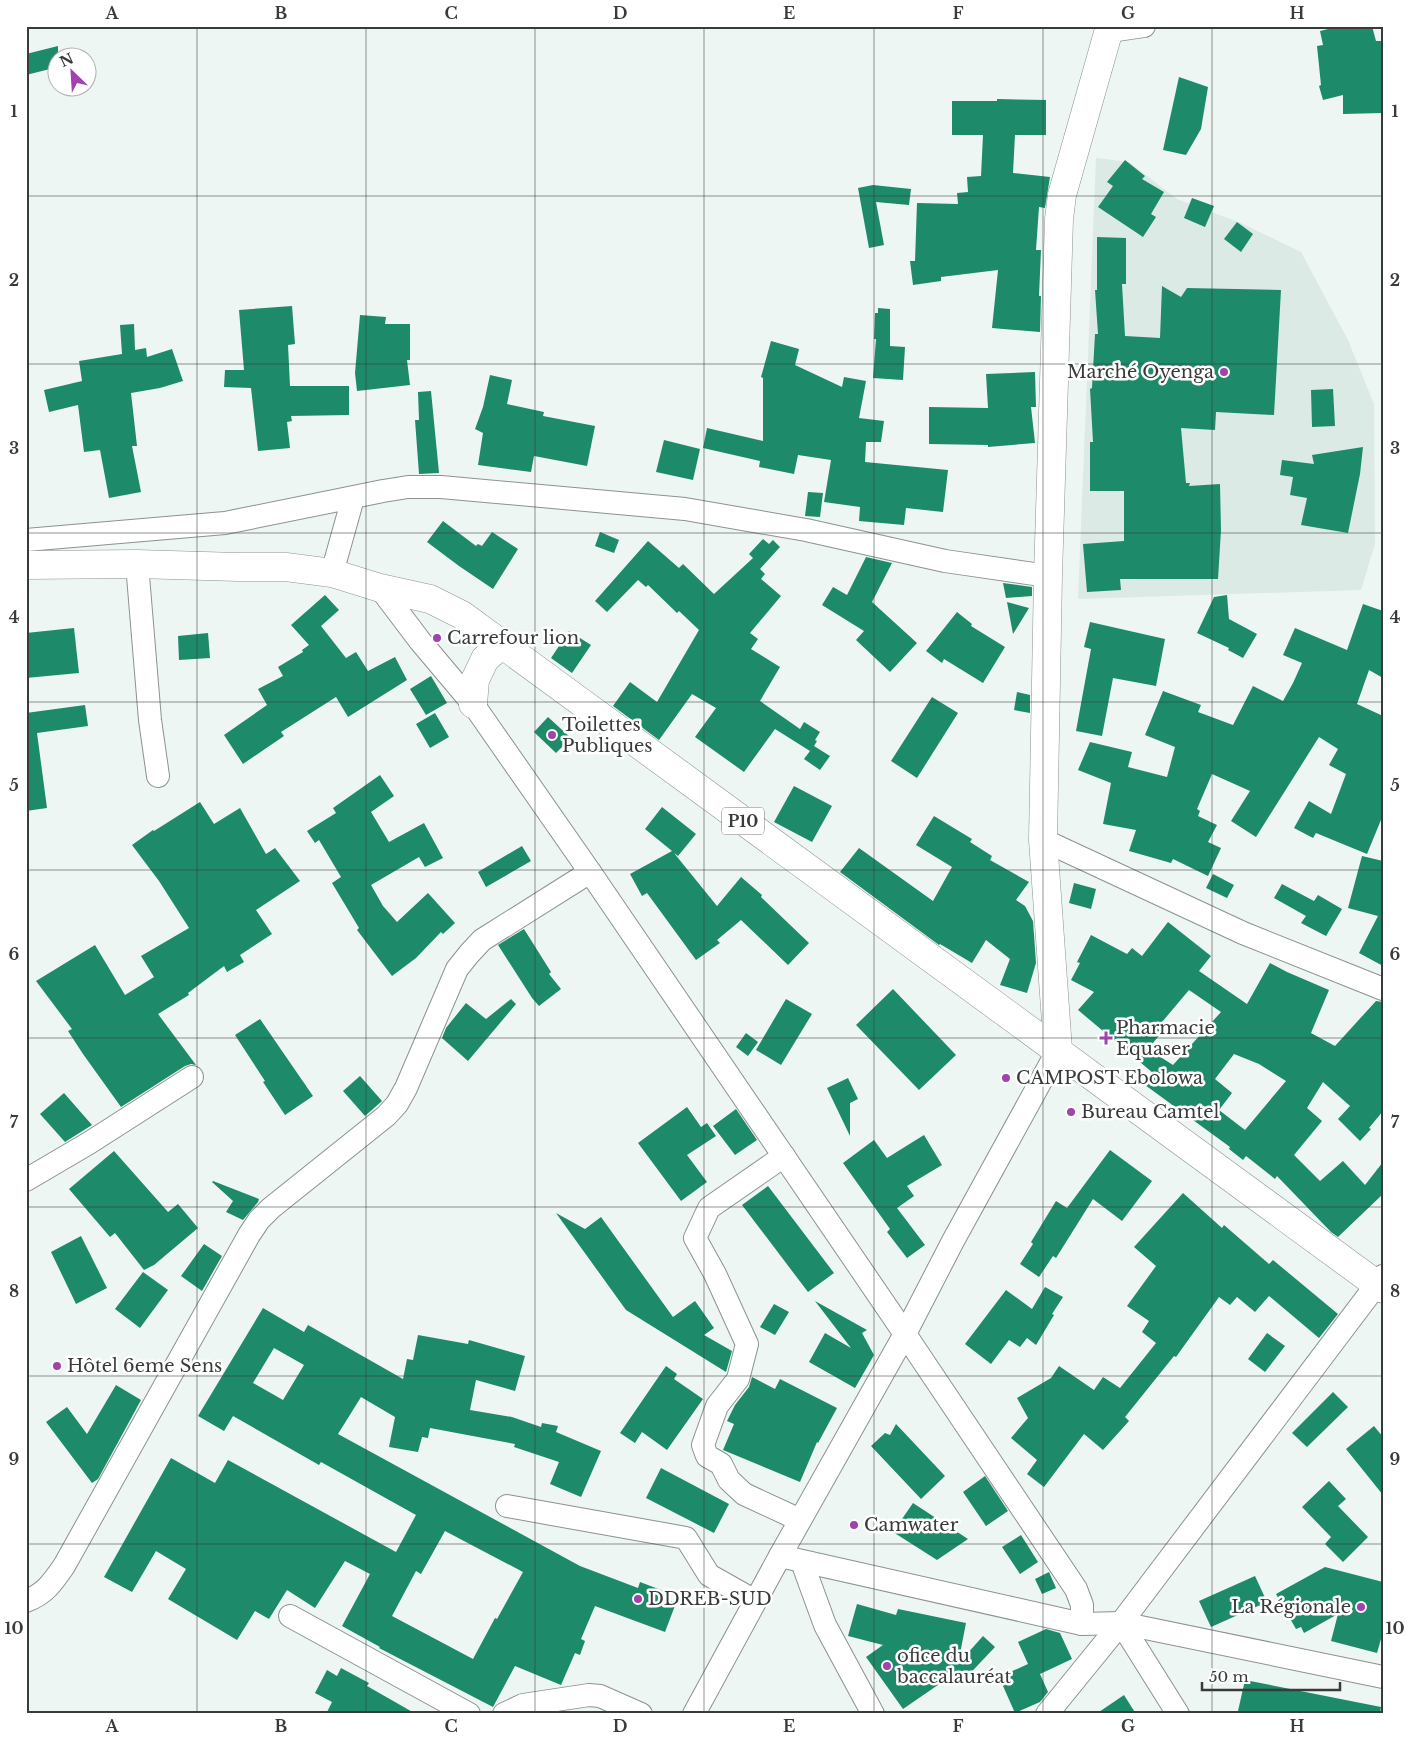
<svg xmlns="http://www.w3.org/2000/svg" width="1409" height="1740" font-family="'Libre Baskerville',serif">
	<rect width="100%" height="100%" fill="#eef6f3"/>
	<polygon fill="#dbeae4" points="1096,158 1129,162 1177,199 1241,223 1301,252 1348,340 1374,404 1375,544 1361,590 1078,599"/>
	<g fill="#1d8a6a" fill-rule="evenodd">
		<polygon points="1340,26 1372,26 1376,41 1383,41 1383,113 1343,114 1343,95 1323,100 1319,86 1321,85 1317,46 1323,45 1320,31"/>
		<polygon points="58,46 58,67 26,75 26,54"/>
		<polygon points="1179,77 1208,87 1201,129 1186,155 1163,150"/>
		<polygon points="997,99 1046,100 1046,135 1015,135 1013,173 1050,177 1045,208 1039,207 1036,250 1041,250 1039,296 1041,296 1040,332 992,328 998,270 941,277 941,281 913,285 910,261 915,261 917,203 958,204 957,193 968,192 967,177 981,176 983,135 952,135 952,101 997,101"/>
		<polygon points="1125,160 1145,176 1142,179 1164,192 1151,214 1156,217 1143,237 1098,207 1113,186 1107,182"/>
		<polygon points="873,185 911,189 909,205 876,202 884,245 869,248 858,188"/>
		<polygon points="1192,198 1214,206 1205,227 1184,218"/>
		<polygon points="1237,222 1253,234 1241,252 1224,239"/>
		<polygon points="1097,237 1126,238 1126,284 1122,284 1125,336 1160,338 1162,286 1181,297 1187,288 1281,290 1274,415 1216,412 1215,430 1181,428 1186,483 1190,483 1189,486 1220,484 1221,530 1218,579 1120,579 1121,590 1087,592 1083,544 1124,541 1124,491 1090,491 1090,442 1093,442 1090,389 1092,388 1095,334 1098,334 1095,290 1097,290"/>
		<polygon points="292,306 295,344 288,345 290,386 349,386 349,415 291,416 292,421 287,422 290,448 258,451 251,388 224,387 225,370 244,370 239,310"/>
		<polygon points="878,308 890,309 890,346 905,347 903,380 873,378 876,339 874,339 875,313 878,313"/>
		<polygon points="360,315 386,317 385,324 410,324 410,360 407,360 410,385 357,391 355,373"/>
		<polygon points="134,324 135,350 146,348 147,357 172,349 183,381 160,388 131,393 137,446 132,446 141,492 109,498 100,450 84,452 78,405 49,412 44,390 82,381 79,361 122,354 120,325"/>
		<polygon points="771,341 799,349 795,365 842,387 844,377 866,381 859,418 884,421 881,442 866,442 865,462 948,470 943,512 906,508 904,525 859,521 860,507 824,502 831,460 798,455 794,474 759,467 760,461 703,448 707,428 763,441 763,378 761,377"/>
		<polygon points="1035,372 1036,407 1031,407 1035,443 988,447 988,445 929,444 929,407 988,408 986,374"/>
		<polygon points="490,375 512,380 507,404 544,412 543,416 595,426 587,466 534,456 531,472 478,465 483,433 475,429 483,407"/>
		<polygon points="1333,389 1335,426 1312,427 1311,390"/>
		<polygon points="431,391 439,473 419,474 415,420 419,420 418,392"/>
		<polygon points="664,440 700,449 693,480 656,472"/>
		<polygon points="1363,447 1360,474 1348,533 1301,525 1307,498 1290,495 1293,477 1280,475 1282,460 1314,464 1312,455"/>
		<polygon points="808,492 823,493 820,517 805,516"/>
		<polygon points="443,521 476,546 478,544 482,546 492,532 518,549 493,589 459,566 427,542"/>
		<polygon points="600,532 619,540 614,553 595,546"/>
		<polygon points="763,539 769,544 773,540 780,547 760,569 765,574 761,579 781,596 750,633 758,639 751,649 780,667 760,701 800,729 804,722 820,732 815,740 817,741 814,746 830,756 820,770 804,759 810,751 775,729 744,772 695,737 716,708 692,694 659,740 613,706 630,682 657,702 699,630 679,611 677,613 648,585 646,587 638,580 607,612 595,601 648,541 679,568 683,564 714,594 753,558 749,554"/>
		<polygon points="866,557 892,563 872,602 917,643 890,672 856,640 864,631 822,605 833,587 847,595"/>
		<polygon points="1003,583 1032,587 1032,596 1006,598"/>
		<polygon points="325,595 339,610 321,626 346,658 356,652 368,671 395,657 407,680 348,717 336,697 281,732 284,736 243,764 224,735 267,705 258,689 283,676 278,667 303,652 302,650 309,645 291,625"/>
		<polygon points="1227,595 1229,619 1257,634 1243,658 1228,650 1229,648 1197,633 1214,597"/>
		<polygon points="1007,602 1029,608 1013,634"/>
		<polygon points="1363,604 1383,611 1383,678 1369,670 1357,704 1383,716 1383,815 1367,854 1316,833 1313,838 1294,828 1309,801 1331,814 1346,774 1329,765 1338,749 1319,737 1256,837 1231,821 1250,791 1212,774 1197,809 1200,811 1198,816 1217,825 1208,842 1221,848 1208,876 1173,859 1171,863 1129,851 1136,830 1103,824 1111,783 1078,770 1090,742 1132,752 1128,767 1167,777 1175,747 1145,735 1163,691 1201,705 1198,712 1233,725 1253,686 1283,701 1293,683 1302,663 1283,655 1295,628 1347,650"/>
		<polygon points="957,612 972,624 971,626 1005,647 983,683 944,659 942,663 926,651"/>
		<polygon points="1090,622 1165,639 1156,686 1113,678 1102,736 1076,731 1091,649 1084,647"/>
		<polygon points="74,628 79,673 26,678 26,633"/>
		<polygon points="569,631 591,645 572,673 551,658"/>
		<polygon points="208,633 210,658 179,660 178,636"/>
		<polygon points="431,676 447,703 426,715 410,689"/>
		<polygon points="1017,692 1030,695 1030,713 1014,710"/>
		<polygon points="932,697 958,713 917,778 891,761"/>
		<polygon points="85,705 88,726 37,733 47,808 26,811 26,713"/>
		<polygon points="435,713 449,737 430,748 416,724"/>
		<polygon points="548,717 571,738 556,753 534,732"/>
		<polygon points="380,775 394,796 371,812 389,842 424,823 443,858 425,867 419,857 371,885 383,906 397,922 428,893 455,923 443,934 441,932 416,958 392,976 357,930 359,928 332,883 341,877 319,840 315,843 307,831 336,813 333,808"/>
		<polygon points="794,786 832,806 812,842 774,822"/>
		<polygon points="200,802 214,824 240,808 266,854 275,848 300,881 256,910 272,934 240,955 244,962 227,972 224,966 188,993 189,995 158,1014 196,1065 191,1064 185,1066 121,1107 83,1054 68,1031 72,1029 36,981 95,945 125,995 154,977 141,956 189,928 159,881 132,845 153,830 154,831"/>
		<polygon points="662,807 696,834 678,856 674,853 717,906 741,877 762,895 761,897 809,943 788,965 741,920 717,940 720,943 696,960 647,893 642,896 630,874 672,851 645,829"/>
		<polygon points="934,816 972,839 970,842 992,856 990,860 1029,882 1016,900 1025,906 1033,921 1036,963 1027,993 1000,985 1010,959 986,940 972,963 940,944 939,945 840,872 859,848 933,901 952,867 916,845"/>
		<polygon points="522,846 531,861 486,887 478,872"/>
		<polygon points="1362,856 1383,861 1383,966 1359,953 1378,916 1348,908"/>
		<polygon points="1213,874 1234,885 1227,898 1206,888"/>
		<polygon points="1074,883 1096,889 1091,909 1069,903"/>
		<polygon points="1282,884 1314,901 1318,895 1342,909 1326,936 1301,923 1306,916 1274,898"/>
		<path d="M1168,922L1211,956L1199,971L1247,1004L1270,963L1287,972L1329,990L1311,1033L1335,1046L1376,1001L1383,1002V1111L1369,1128L1371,1129L1360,1141L1338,1119L1350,1106L1323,1082L1307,1108L1322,1121L1294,1155L1320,1181L1343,1161L1365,1185L1383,1162V1194L1338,1237L1331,1232L1277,1176L1275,1179L1246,1156L1243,1160L1229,1149L1230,1147L1145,1085L1153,1073L1078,1010L1094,992L1071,980L1080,963L1077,962L1091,935L1127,954L1132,948L1142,956ZM1189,990L1221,1012L1173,1065L1148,1049L1162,1032L1157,1028ZM1234,1054L1259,1064L1286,1081L1245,1130L1219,1110L1232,1093L1215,1079Z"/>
		<polygon points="524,929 551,972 549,974 561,989 539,1006 532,998 498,945"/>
		<polygon points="893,989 956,1055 919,1090 856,1025"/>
		<polygon points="511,999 516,1004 468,1061 442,1038 446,1028 466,1003 486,1019"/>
		<polygon points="786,999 812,1014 781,1065 756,1050"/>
		<polygon points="260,1019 313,1096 285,1115 263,1082 265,1081 235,1035"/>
		<polygon points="746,1033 758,1042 748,1056 736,1047"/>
		<polygon points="360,1076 382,1101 365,1116 343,1091"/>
		<polygon points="848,1078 858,1099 850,1103 850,1136 827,1088"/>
		<polygon points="64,1093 92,1125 65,1142 40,1114"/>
		<polygon points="687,1107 701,1127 707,1123 716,1136 687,1155 707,1182 681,1201 638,1143"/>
		<polygon points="736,1109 757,1140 735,1155 713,1126"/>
		<polygon points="924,1135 942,1165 907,1186 914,1196 897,1208 925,1245 907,1258 887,1232 890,1229 843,1163 874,1140 887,1158"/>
		<polygon points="1110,1150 1152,1181 1122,1221 1093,1199 1056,1258 1053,1256 1039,1277 1020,1264 1033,1244 1031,1242 1056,1201 1067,1208"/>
		<polygon points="114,1151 168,1212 178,1204 198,1228 154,1265 144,1270 115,1233 110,1237 69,1189"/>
		<polygon points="213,1181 259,1199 258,1202 243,1220 226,1212 233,1201 212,1182"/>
		<polygon points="768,1186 834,1273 808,1292 742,1205"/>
		<polygon points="1183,1193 1222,1228 1224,1225 1269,1264 1273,1260 1338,1314 1319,1338 1269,1296 1255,1312 1237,1297 1230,1305 1219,1297 1176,1357 1174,1356 1125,1417 1129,1421 1103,1450 1084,1434 1044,1487 1027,1474 1037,1460 1011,1438 1028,1418 1017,1398 1051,1378 1059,1366 1094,1390 1103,1377 1120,1388 1156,1343 1142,1332 1149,1321 1127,1306 1156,1266 1134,1247"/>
		<polygon points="556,1213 585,1229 601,1217 673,1317 695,1301 714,1328 704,1335 732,1351 726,1372 626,1310"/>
		<polygon points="81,1236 107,1288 76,1304 51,1252"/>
		<polygon points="204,1244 222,1256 202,1291 181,1276"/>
		<polygon points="143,1272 168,1290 140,1328 115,1309"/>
		<polygon points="1045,1287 1063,1297 1052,1314 1054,1315 1036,1345 1027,1338 1020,1347 1009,1340 991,1364 965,1344 1006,1290 1032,1309"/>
		<polygon points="815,1301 867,1330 862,1333 874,1355 855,1388 809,1362 825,1333 851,1348"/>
		<polygon points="774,1304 789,1312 775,1335 760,1327"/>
		<path d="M263,1308L304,1332L308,1325L403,1379L407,1359L413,1360L418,1335L468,1344L469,1340L525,1356L515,1391L476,1380L470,1410L512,1417L541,1427L542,1423L558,1426L556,1432L601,1451L581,1497L550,1484L559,1462L514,1447L515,1444L430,1428L428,1438L422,1437L418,1452L389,1447L395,1417L361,1397L338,1434L580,1566L638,1588L640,1582L669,1593L664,1598L676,1603L665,1632L595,1606L581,1639L585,1641L580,1655L575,1653L561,1685L515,1666L493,1707L379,1648L380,1647L342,1626L370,1574L345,1561L315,1608L287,1590L269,1619L255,1611L237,1640L168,1599L186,1569L156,1551L132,1592L104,1577L171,1458L215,1483L228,1460L396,1552L416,1515L321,1462L319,1465L233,1416L224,1431L198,1416ZM274,1348L304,1365L283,1400L253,1383ZM445,1531L523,1572L497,1619L495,1618L473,1659L392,1616L416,1571L421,1574Z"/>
		<polygon points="1267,1333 1285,1346 1265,1372 1248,1359"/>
		<polygon points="666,1366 677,1374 674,1379 703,1399 667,1450 642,1432 635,1443 620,1433"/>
		<polygon points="752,1377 775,1389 780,1379 837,1408 818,1443 817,1442 800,1482 723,1450 734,1424 727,1421 735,1405 749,1387"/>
		<polygon points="116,1385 141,1400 98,1479 92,1483 46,1422 67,1407 87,1434"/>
		<polygon points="1333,1392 1348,1407 1307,1447 1292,1433"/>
		<polygon points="896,1424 945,1476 921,1499 871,1446 885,1433 890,1435"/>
		<polygon points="1374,1426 1383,1437 1383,1495 1346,1449"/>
		<polygon points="661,1468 729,1504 714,1533 646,1498"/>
		<polygon points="985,1476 1008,1511 986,1526 963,1492"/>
		<polygon points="1329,1481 1346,1499 1338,1506 1368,1537 1343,1562 1325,1544 1331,1537 1302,1507"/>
		<polygon points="913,1503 968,1539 937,1560 893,1532"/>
		<polygon points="1021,1535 1038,1562 1020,1574 1002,1547"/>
		<polygon points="1325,1567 1383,1582 1383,1632 1377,1653 1331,1641 1338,1614 1304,1633 1301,1627 1296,1629 1276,1594"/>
		<polygon points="1049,1572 1056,1588 1042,1594 1035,1579"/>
		<polygon points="1255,1576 1267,1602 1211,1627 1199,1601"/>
		<polygon points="857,1604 896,1615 898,1609 966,1623 958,1664 983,1636 995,1647 960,1684 951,1676 903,1709 866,1657 883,1645 848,1636"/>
		<polygon points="1046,1629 1060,1633 1072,1659 1040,1674 1048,1692 1040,1702 1015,1713 999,1677 1028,1664 1018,1642"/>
		<polygon points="341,1668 369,1683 367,1686 416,1714 326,1714 332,1702 315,1693 327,1670 337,1676"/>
		<polygon points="1245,1680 1381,1707 1380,1714 1251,1714 1238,1711"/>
		<polygon points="1124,1695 1136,1714 1096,1714"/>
	</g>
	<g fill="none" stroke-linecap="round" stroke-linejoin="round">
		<g stroke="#8b928f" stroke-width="24">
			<g id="minor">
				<polyline points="1107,26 1110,31 1144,26"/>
				<polyline points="26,540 225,523 383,491 408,487 441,487 685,509 806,530 945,561 1048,576"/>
				<polyline points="137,564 150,720 158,776"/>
				<polyline points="332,573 353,498"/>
				<polyline points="380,588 420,641 473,704 590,872 905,1334 1076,1589 1082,1605 1082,1624"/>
				<polyline points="1043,840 1243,933 1383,989"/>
				<polyline points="784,1156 709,1208 695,1238 715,1274 747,1344 738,1379 717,1406 703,1445 707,1456 721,1464 729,1480 744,1494 800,1520"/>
				<polyline points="26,1180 89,1143 192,1077"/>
				<polyline points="507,1506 686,1538 709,1575 755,1601"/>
				<polyline points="780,1556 1082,1624 1121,1623 1383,1677"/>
				<polyline points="802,1562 825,1625 873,1714"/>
				<path d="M26,1601C45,1594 53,1582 64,1566L249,1235L259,1220L271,1208L386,1116L397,1104L406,1088L457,969L469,954L482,940L590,872"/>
				<polyline points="290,1616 469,1714"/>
				<polyline points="1121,1623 1178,1714"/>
				<polyline points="504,1714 523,1705 589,1695 600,1696 641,1714"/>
				<polyline points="694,1714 780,1556 905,1334 953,1241 1058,1050"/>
				<polyline points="1047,1714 1121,1623 1383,1276"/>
			</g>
		</g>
		<g stroke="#8b928f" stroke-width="29">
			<g id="major">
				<polyline points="26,565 137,564 238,567 286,567 332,573 380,588 430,599 462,615 1383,1289"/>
				<polyline points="473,704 475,680 485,659 501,645"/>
				<polyline points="1058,1050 1043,840 1048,576 1059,219 1062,195 1110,26"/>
			</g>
		</g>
		<use href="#minor" stroke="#fff" stroke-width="22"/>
		<use href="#major" stroke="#fff" stroke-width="28"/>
	</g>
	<path fill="none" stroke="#383b3a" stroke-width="1" stroke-opacity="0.55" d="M197,26V1714M366,26V1714M535,26V1714M704,26V1714M874,26V1714M1043,26V1714M1212,26V1714M26,196H1383M26,364H1383M26,533H1383M26,702H1383M26,870H1383M26,1038H1383M26,1207H1383M26,1376H1383M26,1544H1383"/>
	<g fill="#a043ad" stroke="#fff" stroke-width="2">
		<circle cx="1224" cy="372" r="5"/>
		<circle cx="437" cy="638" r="5"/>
		<circle cx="552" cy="735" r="5"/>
		<path d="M1103.5 1030.5h5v5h5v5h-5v5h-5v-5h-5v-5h5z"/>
		<circle cx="1006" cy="1078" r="5"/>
		<circle cx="1071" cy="1112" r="5"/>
		<circle cx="57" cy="1366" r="5"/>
		<circle cx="854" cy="1525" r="5"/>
		<circle cx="638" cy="1599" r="5"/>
		<circle cx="1361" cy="1607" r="5"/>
		<circle cx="887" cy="1666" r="5"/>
	</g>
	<g text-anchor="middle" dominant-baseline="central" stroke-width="5" stroke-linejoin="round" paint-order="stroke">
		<rect fill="#fff" stroke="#747675" stroke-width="1" x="722" y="807.5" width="42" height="27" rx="4"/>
		<g font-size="16" font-weight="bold" fill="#383b3a">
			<text x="743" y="821">P10</text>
		</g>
		<g font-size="18" fill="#383b3a" stroke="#fff" text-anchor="start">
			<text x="1214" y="372" text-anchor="end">Marché Oyenga</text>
			<text x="447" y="638">Carrefour lion</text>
			<text x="562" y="725">Toilettes<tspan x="562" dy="21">Publiques</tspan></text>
			<text x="1116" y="1028">Pharmacie<tspan x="1116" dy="21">Equaser</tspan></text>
			<text x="1016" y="1078">CAMPOST Ebolowa</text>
			<text x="1081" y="1112">Bureau Camtel</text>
			<text x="67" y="1366">Hôtel 6eme Sens</text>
			<text x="864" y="1525">Camwater</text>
			<text x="648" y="1599">DDREB-SUD</text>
			<text x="1351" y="1607" text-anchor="end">La Régionale</text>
			<text x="897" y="1656">ofice du<tspan x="897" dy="21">baccalauréat</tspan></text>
		</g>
	</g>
	<rect width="1409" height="1740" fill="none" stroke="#ffffff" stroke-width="55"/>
	<g transform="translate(72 72) rotate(335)"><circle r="24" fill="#ffffff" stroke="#afb1b0"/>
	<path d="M0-4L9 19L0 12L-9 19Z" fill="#a043ad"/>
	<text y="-8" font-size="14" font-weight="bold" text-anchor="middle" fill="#383b3a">N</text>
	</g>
	<path d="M1202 1682v8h138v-8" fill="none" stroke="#383b3a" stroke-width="2.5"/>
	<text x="1209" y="1682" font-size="15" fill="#383b3a" stroke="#ffffff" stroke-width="4" paint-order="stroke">50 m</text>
	<rect x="28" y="28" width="1354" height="1684" fill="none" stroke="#383b3a" stroke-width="2"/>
	<g font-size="16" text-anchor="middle" font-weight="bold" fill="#383b3a">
		<text x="112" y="19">A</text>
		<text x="281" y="19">B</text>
		<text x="451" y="19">C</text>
		<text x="620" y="19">D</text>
		<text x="789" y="19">E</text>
		<text x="958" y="19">F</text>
		<text x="1128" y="19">G</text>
		<text x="1297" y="19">H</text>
		<text x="14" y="117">1</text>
		<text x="1395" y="117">1</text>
		<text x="14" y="286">2</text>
		<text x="1395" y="286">2</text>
		<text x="14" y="454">3</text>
		<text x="1395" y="454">3</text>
		<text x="14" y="623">4</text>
		<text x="1395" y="623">4</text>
		<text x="14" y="791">5</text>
		<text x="1395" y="791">5</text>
		<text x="14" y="960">6</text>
		<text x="1395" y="960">6</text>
		<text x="14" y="1128">7</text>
		<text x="1395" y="1128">7</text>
		<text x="14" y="1297">8</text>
		<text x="1395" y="1297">8</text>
		<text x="14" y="1465">9</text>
		<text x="1395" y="1465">9</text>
		<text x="14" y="1634">10</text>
		<text x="1395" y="1634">10</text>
		<text x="112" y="1732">A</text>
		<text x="281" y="1732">B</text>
		<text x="451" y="1732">C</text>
		<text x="620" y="1732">D</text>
		<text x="789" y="1732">E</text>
		<text x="958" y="1732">F</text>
		<text x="1128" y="1732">G</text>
		<text x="1297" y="1732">H</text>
	</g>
</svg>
